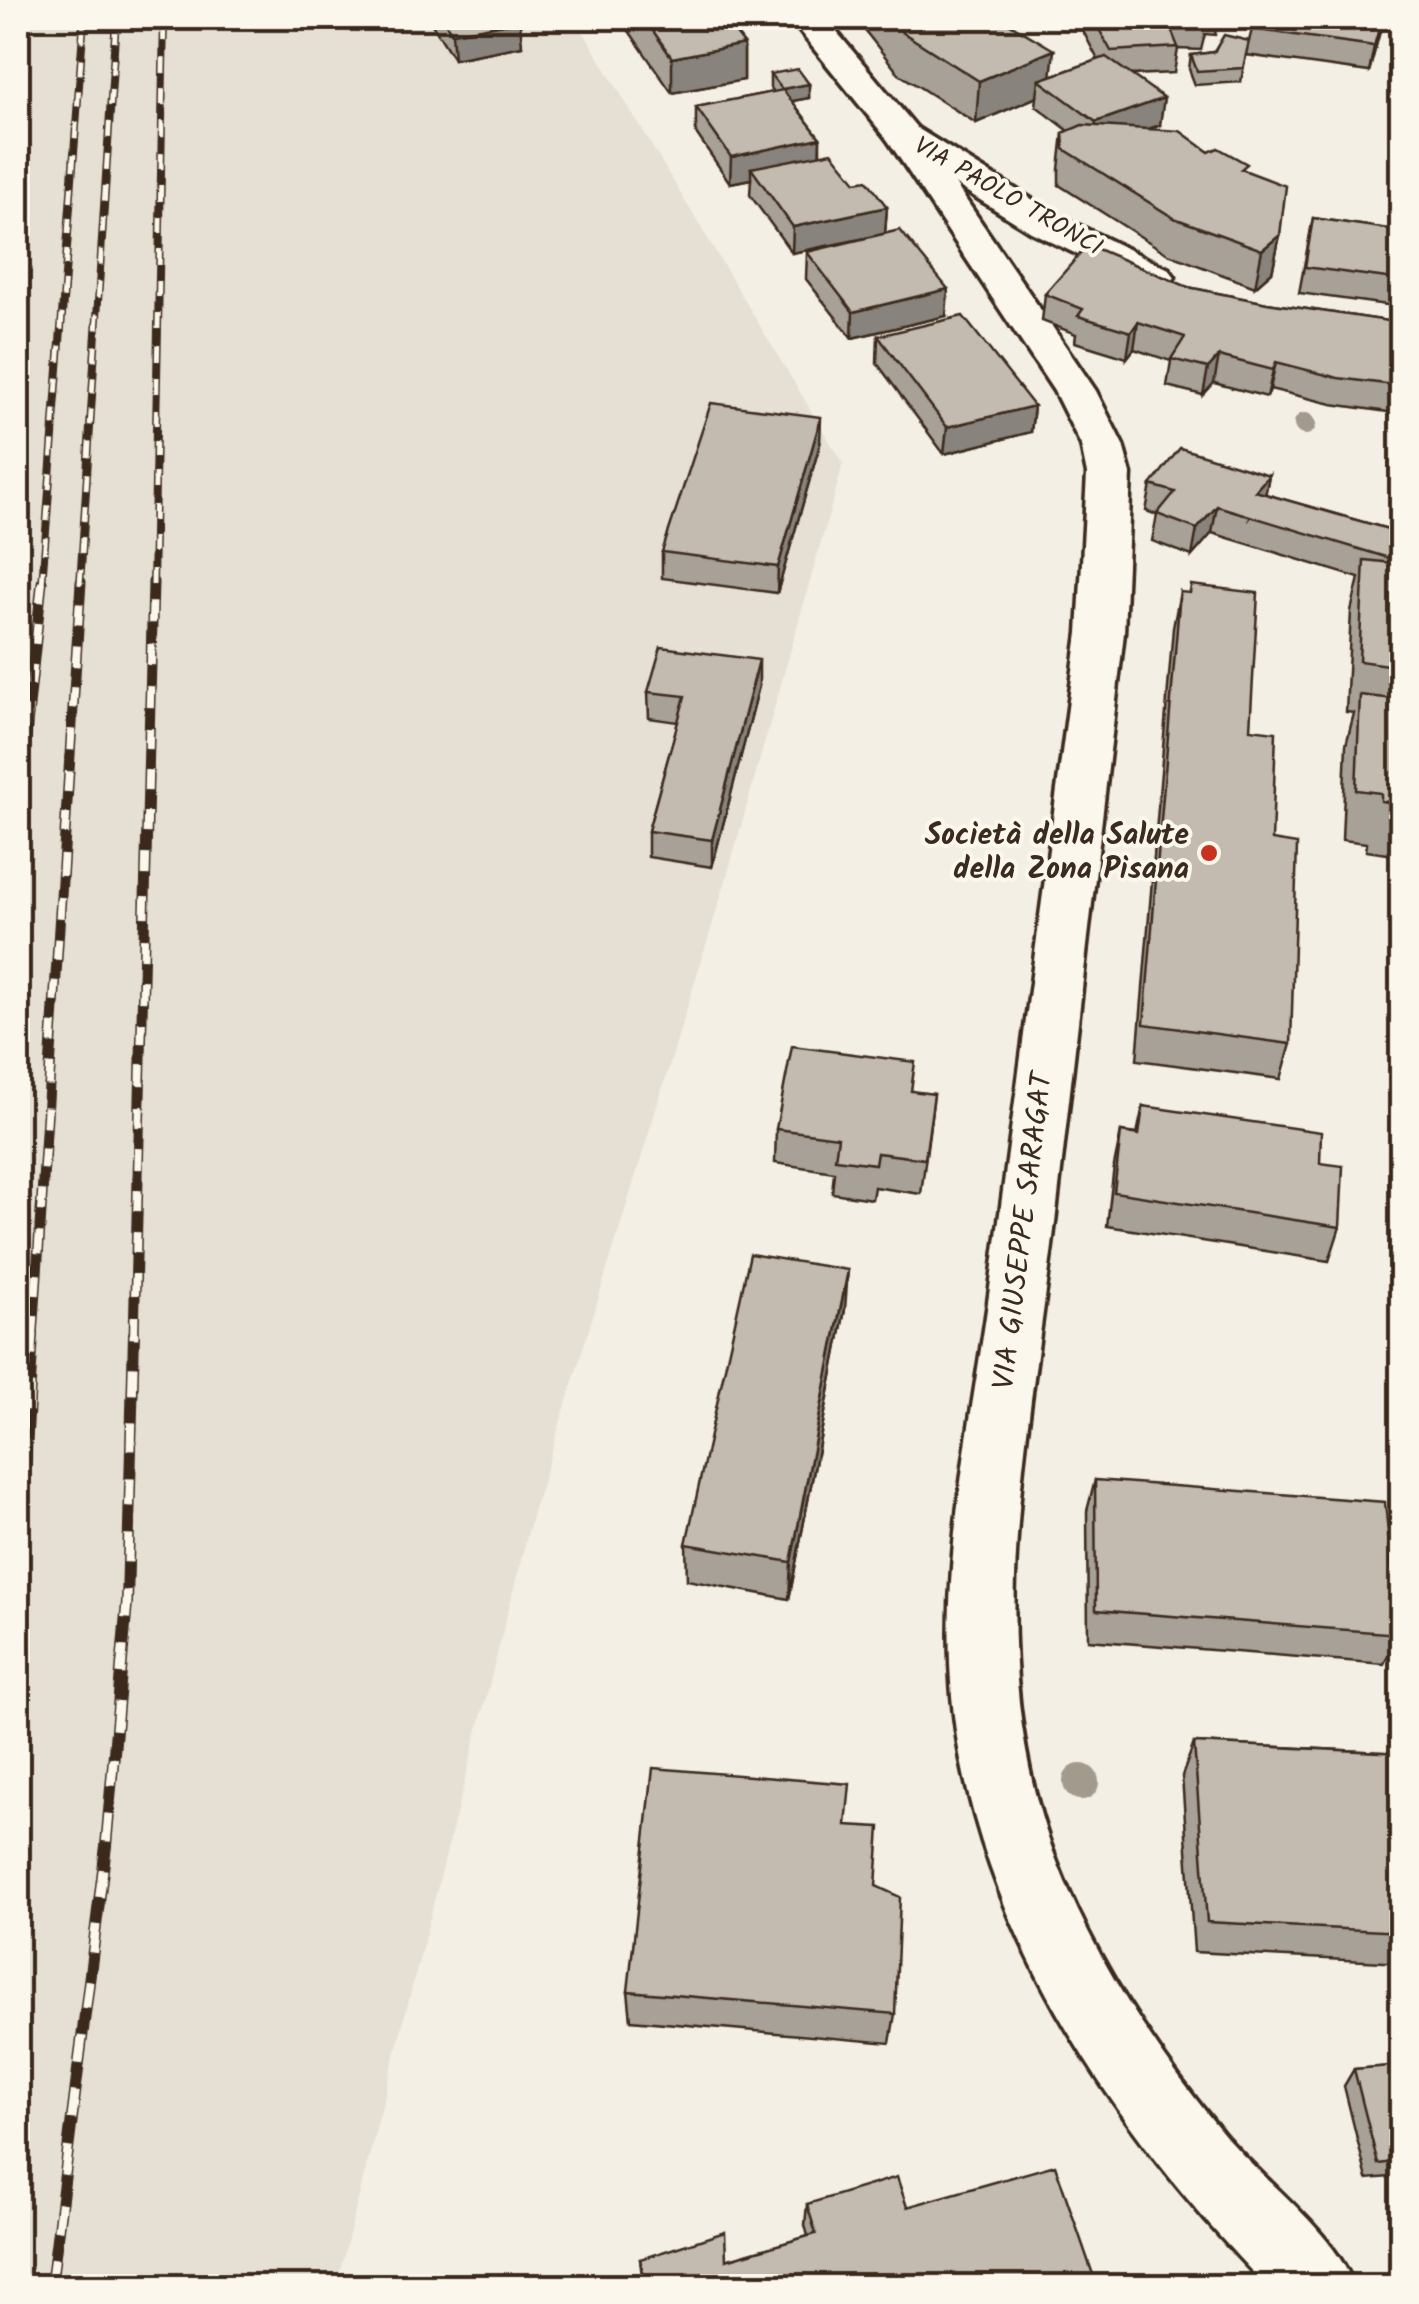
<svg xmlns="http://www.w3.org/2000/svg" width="1419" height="2304" font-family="Kalam,sans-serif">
	<rect width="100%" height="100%" fill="#f3efe4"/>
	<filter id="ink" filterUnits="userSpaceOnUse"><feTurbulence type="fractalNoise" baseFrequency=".01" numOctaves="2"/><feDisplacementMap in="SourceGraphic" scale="20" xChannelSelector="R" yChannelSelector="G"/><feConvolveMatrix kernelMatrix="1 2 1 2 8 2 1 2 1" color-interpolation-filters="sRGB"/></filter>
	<g filter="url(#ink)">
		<polygon fill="#e5dfd4" points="18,18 575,18 843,464 725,883 534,1509 336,2286 18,2286"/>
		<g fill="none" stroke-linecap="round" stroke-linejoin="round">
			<g stroke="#3b2a1e" stroke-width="8">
				<polygon id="service" points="1364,18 1402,18 1402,29 1368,23"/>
			</g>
			<g stroke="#3b2a1e" stroke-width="7">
				<path id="minor" d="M904,125L917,128L1096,391L1123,445L1131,474L1124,633C1101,827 1078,1020 1056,1214C1031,1427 976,1655 1057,1862C1095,1960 1156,2052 1223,2133C1262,2180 1334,2231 1354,2286H1266C1125,2140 1001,1963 961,1760C930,1604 969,1442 990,1288C1019,1069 1049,851 1078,633L1087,474L1081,445L1054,391L885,136L891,128Z"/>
			</g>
			<g stroke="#3b2a1e" stroke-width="7">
				<polygon id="tertiary" points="789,18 825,18 917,128 1059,216 1169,269 1175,277 1169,285 1155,289 1141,285 1031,232 891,144"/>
			</g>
			<use href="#service" fill="#fbf7ec" fill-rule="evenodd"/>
			<use href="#minor" fill="#fbf7ec" fill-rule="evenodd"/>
			<use href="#tertiary" fill="#fbf7ec" fill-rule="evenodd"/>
			<g stroke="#3b2a1e" stroke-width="8">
				<g id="rail-far2">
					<polyline points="42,585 84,18"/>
					<polyline points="80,585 116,18"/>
					<polyline points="153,585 164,18"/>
				</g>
			</g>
			<g stroke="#3b2a1e" stroke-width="11">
				<g id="rail-far1">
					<polyline points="18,811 42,582"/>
					<polyline points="33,1337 81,582"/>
					<polyline points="134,1337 153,582"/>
				</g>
			</g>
			<g stroke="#3b2a1e" stroke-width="12">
				<g id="rail">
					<polyline points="18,1579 33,1334"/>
					<polyline points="51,2286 106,1846 127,1602 134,1334"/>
				</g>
			</g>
			<use href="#rail-far2" stroke="#fbf7ec" stroke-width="5" stroke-dasharray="16" stroke-linecap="butt"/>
			<use href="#rail-far1" stroke="#fbf7ec" stroke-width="8" stroke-dasharray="21" stroke-linecap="butt"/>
			<use href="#rail" stroke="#fbf7ec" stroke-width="9" stroke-dasharray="28" stroke-linecap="butt"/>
		</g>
		<g fill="#a39a8e">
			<circle cx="1305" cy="424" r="11"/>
			<circle cx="1081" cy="1782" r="18"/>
		</g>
		<g fill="#a8a197" stroke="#3b2a1e" stroke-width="2.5">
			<polygon points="428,18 518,18 522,46 454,59"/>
			<polygon points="620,18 724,18 744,44 744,80 672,93"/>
			<polygon points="855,18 1000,18 1051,76 1098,60 1082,29 1084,18 1218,18 1215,35 1205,34 1201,50 1178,49 1174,73 1131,75 1160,125 1147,129 1209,152 1246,171 1280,235 1272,272 1255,287 1168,254 1059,185 1059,169 1063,133 1069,131 1036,106 1037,97 976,123 899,74"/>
			<polygon points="1255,18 1383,18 1369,72 1246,55 1241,82 1195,85 1189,69 1191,55 1214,52 1249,41"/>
			<polygon points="770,74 809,84 809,98 792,101 820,138 820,154 887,207 885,234 792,253 750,195 751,179 730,183 696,133 696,107 773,92 770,88"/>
			<polygon points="1402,113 1402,167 1395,140"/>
			<polygon points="1313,218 1402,231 1402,307 1299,293"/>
			<polygon points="807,252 946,316 852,338 806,279"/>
			<polygon points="1188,287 1267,303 1402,323 1402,414 1332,404 1270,389 1267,397 1214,383 1203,395 1167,386 1171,361 1134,349 1127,358 1075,342 1076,334 1042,321 1045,294"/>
			<polygon points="878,336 1034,406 1031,432 944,454 877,363"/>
			<polygon points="820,444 777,593 662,578 662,552"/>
			<polygon points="1269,475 1265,494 1402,533 1402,856 1366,851 1367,843 1342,840 1346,745 1354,713 1346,712 1351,611 1359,578 1212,533 1192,556 1152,541 1157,515 1146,511 1151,485"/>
			<polygon points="1180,592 1250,729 1291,1044 1281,1079 1137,1060 1173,628"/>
			<polygon points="759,686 712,867 648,857 648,831 678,722 649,718 648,692"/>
			<polygon points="912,1092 934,1094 921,1194 874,1187 872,1199 832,1193 834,1172 775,1163 776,1129"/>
			<polygon points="1143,1106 1320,1163 1340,1227 1329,1261 1107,1226 1114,1166 1121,1132 1137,1134"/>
			<polygon points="845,1309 789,1599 687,1580 686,1544"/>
			<polygon points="1095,1480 1398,1634 1384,1664 1088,1640 1087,1511"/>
			<polygon points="1194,1743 1402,1753 1402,1963 1194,1952 1182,1776"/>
			<polygon points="846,1825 876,1886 895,2014 890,2043 631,2020 628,1991"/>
			<polygon points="1402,2065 1402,2176 1367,2179 1344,2086 1354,2069"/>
			<polygon points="807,2204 907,2207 643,2285 640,2259 726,2260 808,2236 805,2225"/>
		</g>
		<g fill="#88837b" stroke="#3b2a1e" stroke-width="2.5">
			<polygon points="1382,18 1381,28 1369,72 1374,46"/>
			<polygon points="520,21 522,46 454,59 452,33"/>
			<polygon points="744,44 744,80 672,93 672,58"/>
			<polygon points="1054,50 1050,88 1039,80 1037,97 976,123 979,81"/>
			<polygon points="809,84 809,98 782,103 782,89"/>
			<polygon points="1164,98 1160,125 1092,148 1096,122"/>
			<polygon points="820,138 819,165 751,168 751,179 730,183 731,157"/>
			<polygon points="887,207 885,234 792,253 793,227"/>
			<polygon points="1280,235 1272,272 1255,287 1262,250"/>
			<polygon points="948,289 946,316 852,338 853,312"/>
			<polygon points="1138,322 1134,349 1127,358 1131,332"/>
			<polygon points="1219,356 1214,383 1203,395 1208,368"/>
			<polygon points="1276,362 1270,389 1267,397 1273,370"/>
			<polygon points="1034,406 1031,432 944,454 947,427"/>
			<polygon points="821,417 820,444 777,593 778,567"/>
			<polygon points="1269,475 1264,502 1250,518 1255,491"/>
			<polygon points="1217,506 1212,533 1192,556 1197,529"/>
			<polygon points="759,660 759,686 712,867 712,840"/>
			<polygon points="848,1270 845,1309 789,1599 791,1562"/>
		</g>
		<g fill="#c3bbb0" stroke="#3b2a1e" stroke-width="2.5">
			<polygon points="442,18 518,18 520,21 452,33"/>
			<polygon points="644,18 724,18 744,44 672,58"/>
			<polygon points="890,18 1000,18 1054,50 979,81 902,32"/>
			<polygon points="1093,18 1207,18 1205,25 1168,22 1178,47 1111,51"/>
			<polygon points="1255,18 1382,18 1374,46 1251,29"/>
			<polygon points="1224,35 1249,41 1243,68 1197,71 1191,55 1214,52"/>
			<polygon points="1106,57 1164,98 1096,122 1039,80"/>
			<polygon points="798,69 809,84 782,89 770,74"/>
			<polygon points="783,90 820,138 731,157 696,107"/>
			<polygon points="1082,125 1180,131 1209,152 1218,148 1247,164 1241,169 1286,186 1280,235 1262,250 1174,218 1064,149 1063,133"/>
			<polygon points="832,152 856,182 867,180 887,207 793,227 751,168"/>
			<polygon points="1313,218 1402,231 1402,280 1305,267"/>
			<polygon points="900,230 948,289 853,312 807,252"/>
			<polygon points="1088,245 1188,287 1267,303 1402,323 1402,386 1338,378 1276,362 1273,370 1219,356 1208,368 1171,359 1185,337 1138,322 1131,332 1078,316 1083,309 1045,294"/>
			<polygon points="963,316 1034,406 947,427 878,336"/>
			<polygon points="711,403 821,417 778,567 662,552"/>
			<polygon points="1180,448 1269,475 1255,491 1402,533 1402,562 1217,506 1197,529 1157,514 1175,492 1151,485"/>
			<polygon points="1364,560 1402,564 1402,667 1359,661"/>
			<polygon points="1191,585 1258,593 1250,729 1276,732 1272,840 1297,844 1291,1044 1144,1024 1180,592 1190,593"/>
			<polygon points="661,647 759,660 712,840 648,831 685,696 648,692"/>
			<polygon points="1360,695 1402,700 1402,804 1381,801 1381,793 1356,790"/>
			<polygon points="792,1046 915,1062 911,1091 934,1094 925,1159 877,1153 875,1164 835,1159 838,1137 776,1129"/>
			<polygon points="1143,1106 1321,1132 1320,1163 1343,1166 1340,1227 1114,1192 1121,1132 1139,1135"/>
			<polygon points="750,1254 848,1270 791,1562 686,1544"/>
			<polygon points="1095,1480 1385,1502 1398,1634 1096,1610"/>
			<polygon points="1194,1743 1402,1753 1402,1932 1207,1922"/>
			<polygon points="653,1768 850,1784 846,1825 880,1827 876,1886 900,1897 895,2014 628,1991"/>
			<polygon points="1402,2065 1402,2161 1378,2164 1354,2069"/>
			<polygon points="1055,2165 1097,2286 639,2286 646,2284 640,2259 725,2232 726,2260 816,2234 807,2204 897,2177 907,2207"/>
		</g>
	</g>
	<circle fill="#c8321e" stroke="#fbf7ec" stroke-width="4" cx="1209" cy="853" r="10"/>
	<g text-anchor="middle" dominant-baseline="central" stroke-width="8" stroke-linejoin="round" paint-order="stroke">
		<g font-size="25" fill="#3b2a1e" stroke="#fbf7ec">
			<text transform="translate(1008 197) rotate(30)">VIA PAOLO TRONCI</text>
		</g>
		<g font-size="30" font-weight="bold" fill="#3b2a1e" stroke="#fbf7ec" text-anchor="end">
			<text x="1189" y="836">Società della Salute<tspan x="1189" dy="34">della Zona Pisana</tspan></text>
		</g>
		<g font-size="30" fill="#3b2a1e" stroke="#fbf7ec">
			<text transform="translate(1024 1231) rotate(-83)">VIA GIUSEPPE SARAGAT</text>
		</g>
	</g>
	<rect width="1419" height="2304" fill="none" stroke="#fbf7ec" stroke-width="60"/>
	<rect x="30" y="30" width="1359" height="2244" fill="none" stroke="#3b2a1e" stroke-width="4" filter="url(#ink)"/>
</svg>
